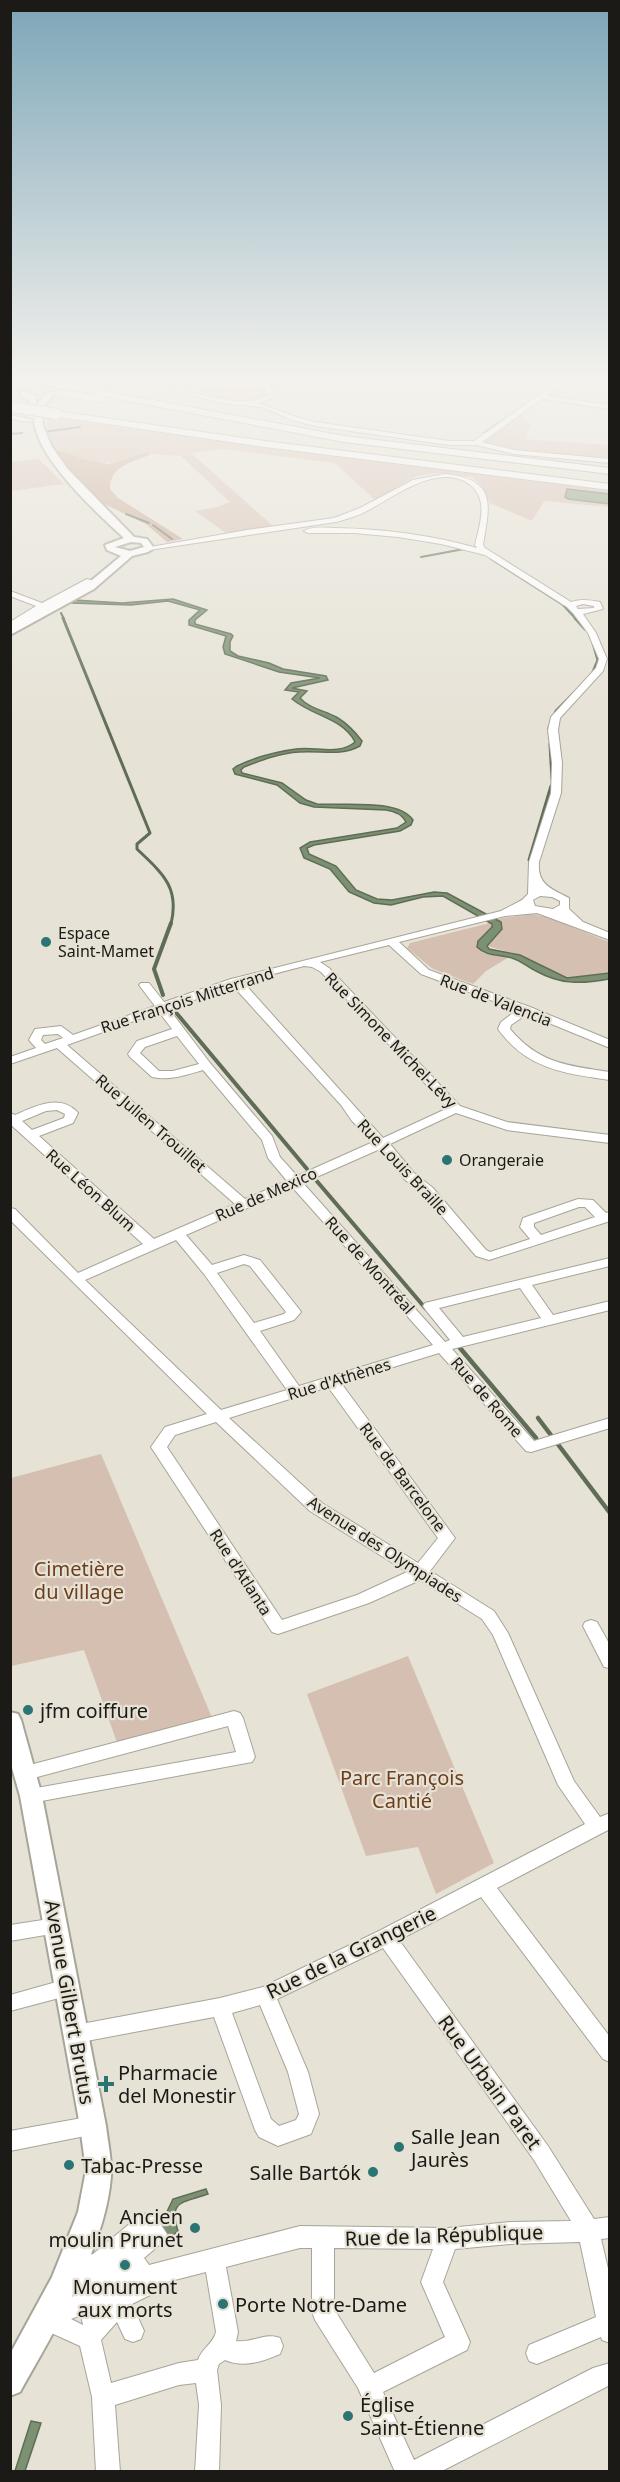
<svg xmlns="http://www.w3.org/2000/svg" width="620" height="2482" font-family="'Noto Sans',sans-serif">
	<rect width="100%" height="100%" fill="#e6e2d6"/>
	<g fill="#d5bfb1">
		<path d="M209,382H261L269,394C250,411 218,399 196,393Z"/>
		<path d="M48,416L261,447L609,491V507L544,501L532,521L490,503L481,485L472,477L439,473L417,476L375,500L335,463L221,449L191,453L273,526L226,533L195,511L217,507L230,502L181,456L150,454L148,452C102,470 99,461 54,452L45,434Z"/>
		<polygon points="520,416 524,416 531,425 525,439 609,445 609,460 515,450 481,443"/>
		<polygon points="39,459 64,484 11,491 11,462"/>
		<polygon points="531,914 548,917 609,942 609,973 567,978 520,955 487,946 498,934 501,922 497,919"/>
		<polygon points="490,923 492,927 481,938 484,953 509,957 486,971 473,984 433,969 407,948 410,943"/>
		<polygon points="101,1454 213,1720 118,1745 84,1650 11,1666 11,1478"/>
		<polygon points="408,1656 494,1863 436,1894 418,1847 366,1856 307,1694"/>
	</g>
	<path fill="#c9a690" d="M62,451L83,459L109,464L149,452V455C132,463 110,465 110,489L118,498L183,539L167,542L146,524L98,501L54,452Z"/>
	<g fill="#7c9171" stroke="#5f6d56" stroke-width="1.5">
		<polygon points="567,489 609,494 609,504 568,499 565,497"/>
		<path d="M173,599L207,610L195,620V624L231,634L233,636L230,642V651L238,656L269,663L283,669L326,676L328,680L292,688L307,691L300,698C311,710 325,710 338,718C346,723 356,733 362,741L360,746C340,757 320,750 299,752C280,753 262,760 244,767L241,770L242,773L282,783L306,800L317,804C342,806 398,798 413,820L411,825L400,831L314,845L307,848L309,854L336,866L356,890L377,899L392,900L434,892L447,893L501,922L502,929L487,946L489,949L520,955L567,978L609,973V979C582,984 561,985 536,971C528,967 521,961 512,958C499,954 487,957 477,947L478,941L492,927V924L443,896L423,897L391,905L374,903L349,892L330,869L304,858L300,848L310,842L397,828L406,822C402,814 394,811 386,810L314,807L300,803L277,785L235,774L233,769L237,766C255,757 275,752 296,749C315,746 339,756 355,742C343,718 312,716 292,699L299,692L285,690L291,683L320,678L279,672L225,654L223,647L226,636L189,625V620L200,610L168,601L131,605L72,603L75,600L122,603Z"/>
		<path d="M206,2189L208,2194C183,2203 168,2200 178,2231L166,2241L154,2227L163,2220L173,2199Z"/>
		<polygon points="31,2421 41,2423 25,2471 15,2471"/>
	</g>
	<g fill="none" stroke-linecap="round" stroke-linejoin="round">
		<g stroke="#5f6d56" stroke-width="2">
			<polyline points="546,390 556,382"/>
			<polyline points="44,432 80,427"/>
			<polyline points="484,433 521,408"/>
			<polyline points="10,434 22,433"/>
			<polyline points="126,514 149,523"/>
			<polyline points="153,525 172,539"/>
			<polyline points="421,557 464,549"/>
			<polyline points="491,559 563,605 576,619"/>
			<polyline points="61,613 64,619"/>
		</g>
		<g stroke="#5f6d56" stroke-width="3">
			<path d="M63,618L150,833L137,844V849C162,873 180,887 171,924"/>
			<polyline points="575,618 585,629"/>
			<polyline points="593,643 598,660 593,672"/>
			<polyline points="549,728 556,711 578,689"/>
			<polyline points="550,744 552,779"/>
			<polyline points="529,860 551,786"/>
		</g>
		<g stroke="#5f6d56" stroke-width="4">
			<polyline points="163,995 154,969 171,923"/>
			<polyline points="173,1009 307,1169"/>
			<polyline points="315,1179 426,1309"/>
		</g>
		<g stroke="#5f6d56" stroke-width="4.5">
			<polyline points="460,1348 536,1438"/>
			<polyline points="538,1418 610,1513"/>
		</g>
		<g stroke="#a7a499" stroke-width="2">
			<g id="minor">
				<path d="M140,382C175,382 241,416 269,394L262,382H268L276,394L270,399L259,403L296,417L315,422L449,441H474L557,382H565L547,396L610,405V409L542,399L482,442L514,450L610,459V463L514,454L476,445H449L315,426L292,420L262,407L222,403Z"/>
				<polygon points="10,415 34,420 31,422 10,419"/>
				<path d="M445,474C497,480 490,503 483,545L485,548L571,602C582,599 589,600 600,602L603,609L583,614L596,633L607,659L603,671L560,718L558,730L562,763L561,793L539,862C537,885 552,889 569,898V909L583,922L610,933V940L537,913L505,916L399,942L429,970L530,1007L610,1040V1048L527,1014L511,1025L510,1029C538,1063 568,1066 610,1072V1080C563,1073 527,1069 498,1029L501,1022L517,1010L421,974L389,945L320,962L329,968L460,1106L507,1122L610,1135V1143L507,1130L456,1113L390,1144L414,1173L433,1188L486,1250L490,1252L530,1239L520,1227L523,1218L578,1199L593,1200L606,1213L610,1212V1221L489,1260L476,1256L423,1194L404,1179L380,1149L303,1183L445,1342L450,1340L425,1309L423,1306L425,1303L610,1258V1266L532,1285L553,1315L610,1301V1310L452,1349L534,1441L610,1418V1428L531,1452L526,1451L439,1353L341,1383L455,1538L430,1571L494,1611L508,1633L574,1781L600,1817L610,1813V1829L497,1888L610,2037V2062L603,2059L481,1897L399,1940L548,2146L594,2219L610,2217V2238L601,2239L610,2277V2343L602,2340L601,2337L537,2364L529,2361L526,2353L529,2345L596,2317L580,2242L510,2244L455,2249L443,2282L470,2342L467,2350L383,2392L414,2460L593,2368L610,2363V2385L440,2472H395L358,2388L315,2320L312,2312V2248H300L226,2267L238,2332L236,2341C252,2343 266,2332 280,2338L283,2346L280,2354C261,2362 244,2368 225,2360L219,2364L217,2370L221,2405L219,2472H195L199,2405L196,2383L179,2385L115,2405L120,2472H96L92,2397L80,2346L38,2327L35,2319L38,2311L76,2295L68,2279L75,2258L93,2254L139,2216L147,2213L155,2216L167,2234L164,2241L144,2258L149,2265L300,2226L448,2228L510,2222L571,2221L534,2160L383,1948L277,1999L308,2072L319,2114L311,2134L278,2146L259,2137L255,2130L214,2017L76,2043L69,2040L66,2034L69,2028L76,2025L220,1998L263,1987L379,1931L585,1824L558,1785L493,1635L482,1619L420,1580L369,1603L278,1634L272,1632L151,1447L165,1427L207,1414L10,1220V1208L15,1209L78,1273L143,1244L10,1124V1113L15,1115C35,1106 61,1093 78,1113L73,1123L39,1136L154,1239L235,1204L57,1048L10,1064V1057L36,1048L29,1040L35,1029L61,1026L73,1035L155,1006L139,985L141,983H149L164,1002L231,979L501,911L522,900L528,894L529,862L551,793L552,763L548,730L551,717L596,668L599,659L588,633L573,613L567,607L485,555L441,544L398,537L354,533H308L304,531C312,526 326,528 335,528C384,529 431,535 477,548L475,545C478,532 483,517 481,504C480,496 476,489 469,484C439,462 393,497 367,511C357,516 347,519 336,522L149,550L145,548L247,530L334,518L360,508L413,480ZM583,604L594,606V608L578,609L576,606ZM540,896L552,897L560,901V905L553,909L535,906L533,900ZM304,966L312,967L321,972L448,1108L383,1138L243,982ZM233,986L341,1105L352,1121L373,1142L297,1176L280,1157L272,1136L210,1063L169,1009ZM159,1012L172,1029L137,1041L128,1054L130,1057L152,1077C170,1081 186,1075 203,1070L262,1140L268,1158L287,1181L245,1199L67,1045ZM58,1034L63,1038L45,1044L41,1040L43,1035ZM177,1036L199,1064L173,1071H159L140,1053L145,1047ZM57,1110L65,1114L64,1118L32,1130L22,1121L46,1111ZM293,1188L433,1345L299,1386L260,1331L294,1320L301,1312L299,1309L260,1260L244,1255L212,1265L186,1235ZM579,1207H585L595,1217L541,1235L534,1227V1223ZM176,1240L204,1274L287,1390L221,1410L85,1280ZM244,1264L250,1266L286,1312L284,1314L254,1323L217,1273ZM520,1288L541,1318L463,1337L439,1308ZM328,1387L438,1538L418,1563L322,1503L229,1418ZM216,1422L310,1511L407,1572L357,1595L282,1620L167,1447L175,1435ZM260,2005L288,2072L299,2114L296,2120L279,2126L271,2119L232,2013ZM334,2248L433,2249L421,2282L445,2337L374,2373L334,2309ZM206,2272L216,2332C213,2344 202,2348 198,2360L179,2363L111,2383L101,2340L117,2322L125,2339L133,2342L141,2339L144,2331L132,2304L156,2292L159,2284ZM81,2315L83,2325L71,2319Z"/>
				<polygon points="87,579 94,581 10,628 10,622 36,606 10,596 10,591 42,603"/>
				<polygon points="591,1620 597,1622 610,1645 610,1668 604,1667 583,1626 585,1622"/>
				<polygon points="234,1711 240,1713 243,1718 255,1757 252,1762 31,1803 25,1801 22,1796 25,1791 31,1789 236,1752 228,1726 26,1780 20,1778 17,1773 20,1768 26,1766"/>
				<polygon points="56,1918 63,1920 66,1926 63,1932 10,1941 10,1925"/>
				<polygon points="67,1979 74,1982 77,1988 74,1994 10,2011 10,1995"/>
				<polygon points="93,2116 100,2119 103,2126 100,2133 10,2151 10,2131"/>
			</g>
		</g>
		<g stroke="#a7a499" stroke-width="4">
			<g id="major">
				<path d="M21,392H27L36,397V405L47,392H53L54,394L42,408L43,426L52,447L67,468L134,537L147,539L154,548L148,552L132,556L94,589L10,635V627L86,585L121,556L107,550L105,545L124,538C97,513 34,456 34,418L27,417L29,400L21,396ZM131,542L141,543L144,547L130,551L115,547Z"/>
				<path d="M10,1712L18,1714L21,1720L42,1796L106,2126C108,2143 112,2160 111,2176C106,2247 54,2331 20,2392L10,2396V2354L52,2277L78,2212L86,2170L80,2126L20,1796L10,1761Z"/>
			</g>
		</g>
		<g stroke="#a7a499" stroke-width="2">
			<g id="highway">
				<polygon points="33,382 56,382 73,387 68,390"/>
				<polygon points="89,388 344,436 610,468 610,474 344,442 102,396 106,399 101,402 59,396 54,393 59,390 100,396 86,393 84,391"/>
				<polygon points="56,411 265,441 610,484 610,490 265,447 53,416 51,414"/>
			</g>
		</g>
		<use href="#minor" fill="#fff" fill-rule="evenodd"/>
		<use href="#major" fill="#fff" fill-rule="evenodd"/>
		<use href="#highway" fill="#fff" fill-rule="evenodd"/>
		<g stroke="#a7a499" stroke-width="12" stroke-linecap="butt">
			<g id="highway-bridge">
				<polyline points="72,385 94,388"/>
				<polyline points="14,407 56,414"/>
			</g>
		</g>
		<use href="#highway-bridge" stroke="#fff" stroke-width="10"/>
	</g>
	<linearGradient id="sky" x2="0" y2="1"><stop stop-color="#7da6b8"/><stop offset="0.52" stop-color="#f4f2ed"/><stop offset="1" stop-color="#f4f2ed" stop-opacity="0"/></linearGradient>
	<rect width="620" height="730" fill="url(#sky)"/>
	<g fill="#2a7474" stroke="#e6e2d6" stroke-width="2">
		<circle cx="46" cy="942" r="6"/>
		<circle cx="447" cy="1160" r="6"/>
		<circle cx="28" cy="1710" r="6"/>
		<path d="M103 2075h6v6h6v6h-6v6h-6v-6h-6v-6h6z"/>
		<circle cx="399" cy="2147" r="6"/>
		<circle cx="69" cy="2165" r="6"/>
		<circle cx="373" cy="2172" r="6"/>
		<circle cx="195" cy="2228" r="6"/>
		<circle cx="125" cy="2265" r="6"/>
		<circle cx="223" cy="2304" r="6"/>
		<circle cx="348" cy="2416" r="6"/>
	</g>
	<g text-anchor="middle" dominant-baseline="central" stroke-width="4.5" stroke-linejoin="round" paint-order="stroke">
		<g font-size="16" fill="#1b1a16" stroke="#e6e2d6" text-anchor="start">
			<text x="58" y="933">Espace<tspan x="58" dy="18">Saint-Mamet</tspan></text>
			<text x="459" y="1160">Orangeraie</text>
		</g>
		<g font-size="16" fill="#1b1a16" stroke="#e6e2d6">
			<text transform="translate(187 1000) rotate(-18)">Rue François Mitterrand</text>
			<text transform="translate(496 1000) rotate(21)">Rue de Valencia</text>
			<text transform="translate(391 1040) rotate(46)">Rue Simone Michel-Lévy</text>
			<text transform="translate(151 1123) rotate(41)">Rue Julien Trouillet</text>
			<text transform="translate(403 1167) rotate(47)">Rue Louis Braille</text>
			<text transform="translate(91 1190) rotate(42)">Rue Léon Blum</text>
			<text transform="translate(266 1194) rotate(-24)">Rue de Mexico</text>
			<text transform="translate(370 1265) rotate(48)">Rue de Montréal</text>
			<text transform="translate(339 1379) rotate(-17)">Rue d'Athènes</text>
			<text transform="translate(487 1397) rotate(49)">Rue de Rome</text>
			<text transform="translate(403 1477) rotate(53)">Rue de Barcelone</text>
			<text transform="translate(385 1549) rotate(33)">Avenue des Olympiades</text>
			<text transform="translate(241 1572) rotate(57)">Rue d'Atlanta</text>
		</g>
		<g font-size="20" fill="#6e3e1b" stroke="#e6e2d6">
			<text x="79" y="1568">Cimetière<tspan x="79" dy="23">du village</tspan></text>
			<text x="402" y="1777">Parc François<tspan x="402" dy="23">Cantié</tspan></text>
		</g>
		<g font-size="20" fill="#1b1a16" stroke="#e6e2d6" text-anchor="start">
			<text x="40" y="1710">jfm coiffure</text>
			<text x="118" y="2072">Pharmacie<tspan x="118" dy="23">del Monestir</tspan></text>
			<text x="411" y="2136">Salle Jean<tspan x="411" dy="23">Jaurès</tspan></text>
			<text x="81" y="2165">Tabac-Presse</text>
			<text x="361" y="2172" text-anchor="end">Salle Bartók</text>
			<text x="183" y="2216" text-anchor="end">Ancien<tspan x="183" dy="23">moulin Prunet</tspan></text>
			<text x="125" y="2286" text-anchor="middle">Monument<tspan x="125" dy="23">aux morts</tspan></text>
			<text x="235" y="2304">Porte Notre-Dame</text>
			<text x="360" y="2404">Église<tspan x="360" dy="23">Saint-Étienne</tspan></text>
		</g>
		<g font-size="20" fill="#1b1a16" stroke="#e6e2d6">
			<text transform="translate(351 1952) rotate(-26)">Rue de la Grangerie</text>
			<text transform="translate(70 2002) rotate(80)">Avenue Gilbert Brutus</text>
			<text transform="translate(490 2082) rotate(54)">Rue Urbain Paret</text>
			<text transform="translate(444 2235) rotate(-2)">Rue de la République</text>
		</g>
	</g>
	<rect width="620" height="2482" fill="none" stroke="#1b1a16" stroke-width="24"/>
</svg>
